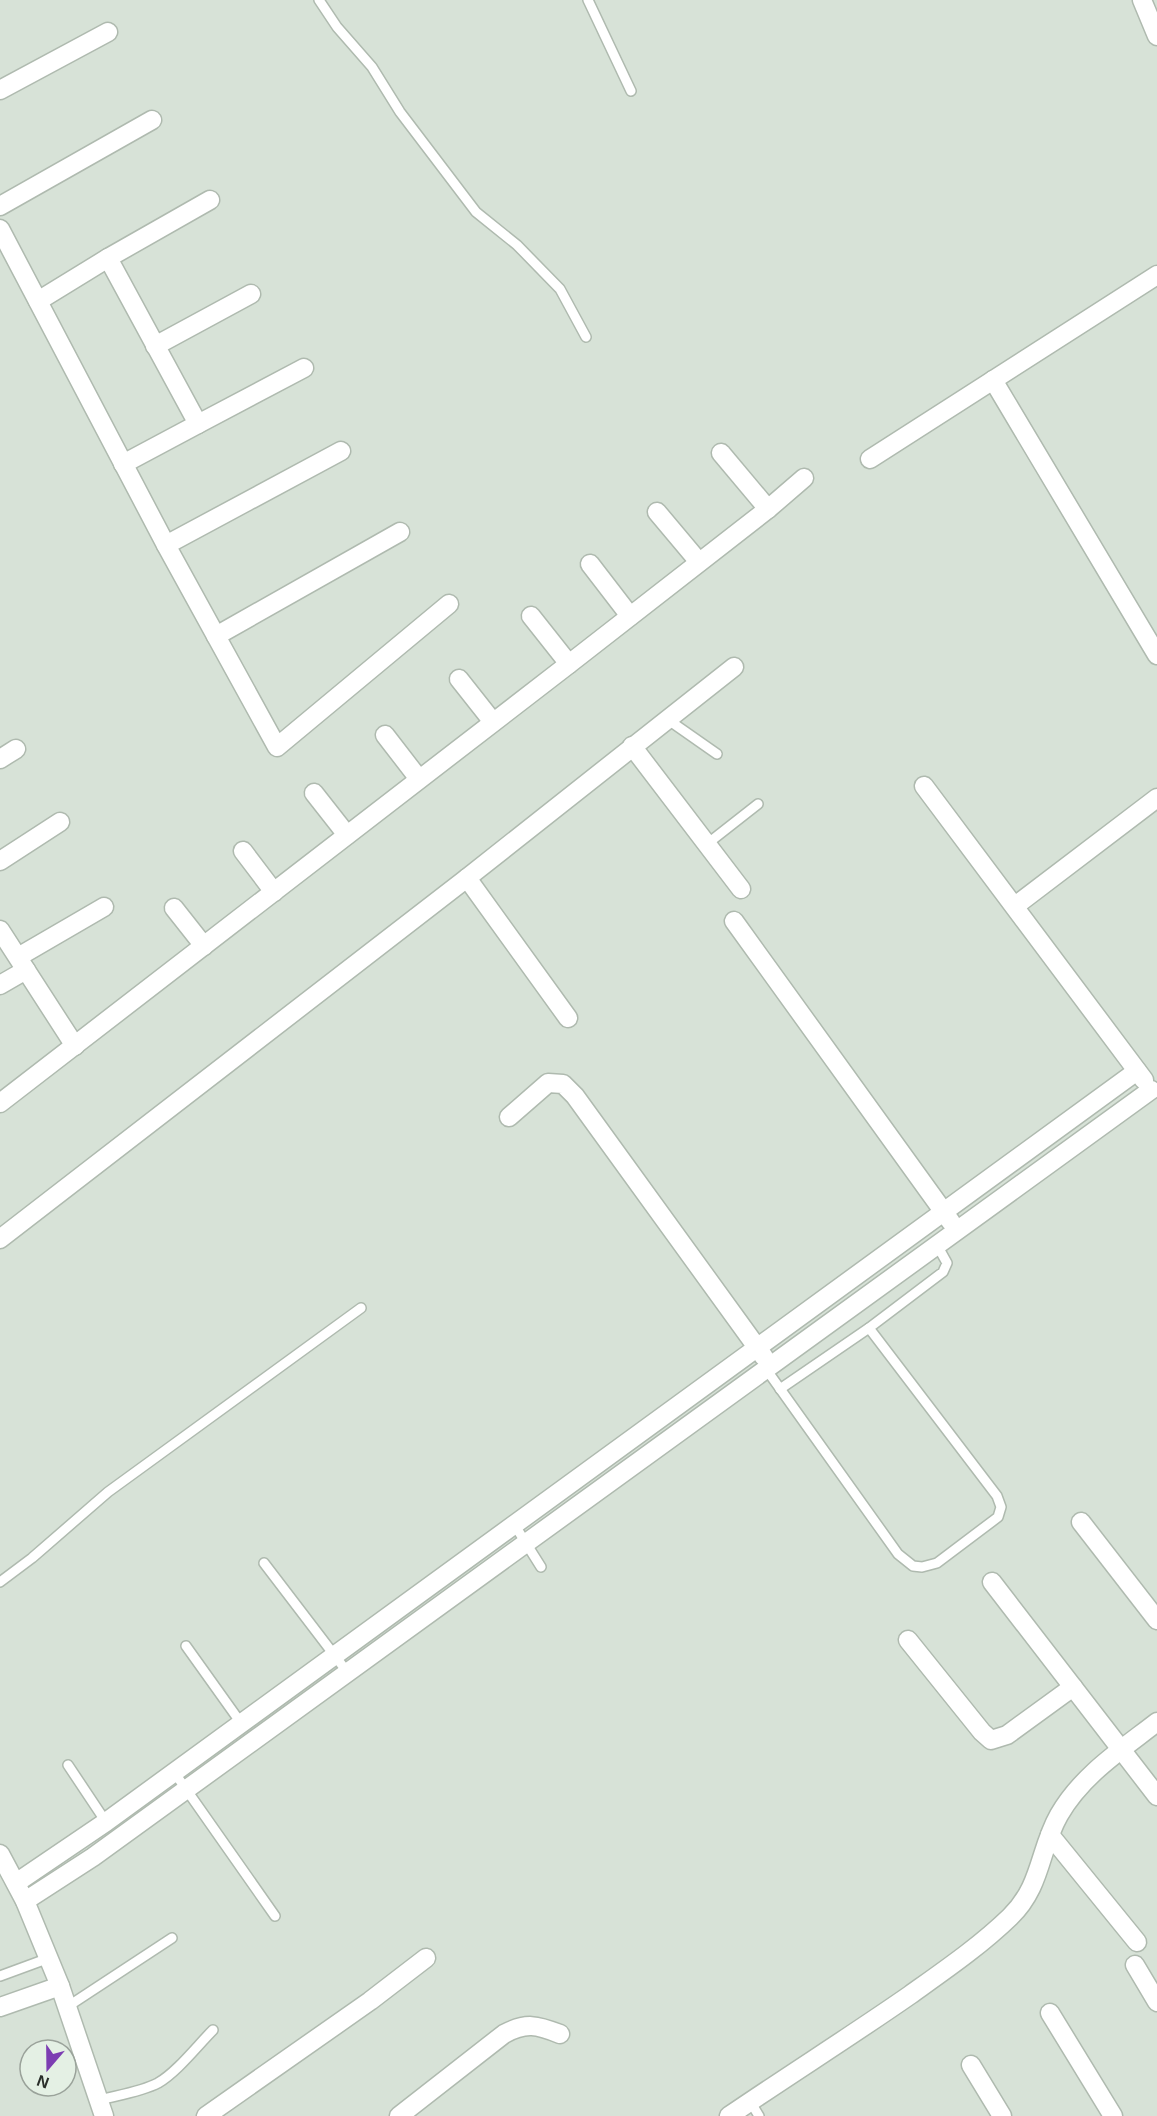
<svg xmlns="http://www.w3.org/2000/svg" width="1157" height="2116" font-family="Arial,sans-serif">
	<rect width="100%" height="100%" fill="#d7e2d7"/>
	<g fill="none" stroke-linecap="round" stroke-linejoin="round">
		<g stroke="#afbaaf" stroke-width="12">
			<g id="lane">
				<polyline points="319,0 337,27 372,67 400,112 476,212 517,245 560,289 586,337"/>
				<polyline points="588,0 631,91"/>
				<polyline points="667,719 717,754"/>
				<polyline points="707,844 758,804"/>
				<polyline points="766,1369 898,1554 913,1566 922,1567 937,1563 998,1517 1001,1507 997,1496 869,1328 943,1272 947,1263 937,1245"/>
				<polyline points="780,1389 869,1328"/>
				<polyline points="514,1524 541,1567"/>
				<polyline points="264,1563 348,1673"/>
				<polyline points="0,1582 32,1558 108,1492 361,1308"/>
				<polyline points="186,1646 241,1723"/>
				<polyline points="68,1765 106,1822"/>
				<polyline points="174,1772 275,1916"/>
				<polyline points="0,1976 49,1958"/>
				<polyline points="67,2007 172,1938"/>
				<path d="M99,2100C118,2095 141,2092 158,2083C177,2072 197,2046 213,2030"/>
				<polyline points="750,2101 759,2116"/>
			</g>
		</g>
		<g stroke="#afbaaf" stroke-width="21">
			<g id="street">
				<polyline points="1142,0 1157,36"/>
				<polyline points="0,90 108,32"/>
				<polyline points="0,206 152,120"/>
				<polyline points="0,229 166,545 277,747 449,604"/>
				<polyline points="108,258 198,424 304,368"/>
				<polyline points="38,301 108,258 210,200"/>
				<polyline points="155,346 251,294"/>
				<polyline points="993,380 1157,655"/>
				<polyline points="721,453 768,509"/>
				<polyline points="870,459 1157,275"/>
				<polyline points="123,464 198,424"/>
				<polyline points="657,512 699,562"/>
				<polyline points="166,545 341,451"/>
				<polyline points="590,564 630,616"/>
				<polyline points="531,616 569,664"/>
				<polyline points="216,636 400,532"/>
				<polyline points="459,679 493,722"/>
				<polyline points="385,735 419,779"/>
				<polyline points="632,746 741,889"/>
				<polyline points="0,759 16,749"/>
				<polyline points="924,786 1144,1080"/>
				<polyline points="314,793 347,835"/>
				<polyline points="243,851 274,892"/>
				<polyline points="0,861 60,822"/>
				<polyline points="467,878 568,1018"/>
				<polyline points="1015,906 1157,798"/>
				<polyline points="174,908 204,946"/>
				<polyline points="734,921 951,1222"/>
				<polyline points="0,930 75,1046"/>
				<polyline points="18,957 104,907"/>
				<polyline points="0,985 26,970"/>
				<polyline points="0,1103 569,664 768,509 804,478"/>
				<polyline points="509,1117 548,1083 563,1084 575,1096 764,1357"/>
				<polyline points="0,1239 467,878 734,667"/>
				<polyline points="1081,1522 1157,1620"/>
				<polyline points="992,1582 1157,1796"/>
				<polyline points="908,1640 982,1732 991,1740 1007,1735 1073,1687"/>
				<polyline points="1050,1835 1137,1942"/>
				<polyline points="0,1854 25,1901 60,1986 104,2116"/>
				<polyline points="16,1883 106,1822 1137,1071"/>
				<polyline points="25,1901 93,1857 1151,1090"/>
				<polyline points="1135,1965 1157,2002"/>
				<polyline points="0,2007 60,1986"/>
				<polyline points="1050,2013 1113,2116"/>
				<polyline points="971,2065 1002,2116"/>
				<polyline points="206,2116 370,2001 426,1958"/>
				<path d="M399,2116L504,2034C526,2022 537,2025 560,2034"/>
				<path d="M729,2116C789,2075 851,2036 910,1995C945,1970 980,1946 1010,1917C1042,1886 1039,1850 1059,1815C1082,1775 1121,1750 1157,1722"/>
			</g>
		</g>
		<use href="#lane" stroke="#fff" stroke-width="9"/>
		<use href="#street" stroke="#fff" stroke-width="18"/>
	</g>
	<g transform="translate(48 2068) rotate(200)"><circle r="28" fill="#e4f0e4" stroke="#9aa29a" stroke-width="1.5"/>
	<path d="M0-4.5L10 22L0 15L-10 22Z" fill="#7c3db2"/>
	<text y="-9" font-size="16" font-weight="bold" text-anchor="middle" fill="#2a2e2a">N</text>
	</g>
</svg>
